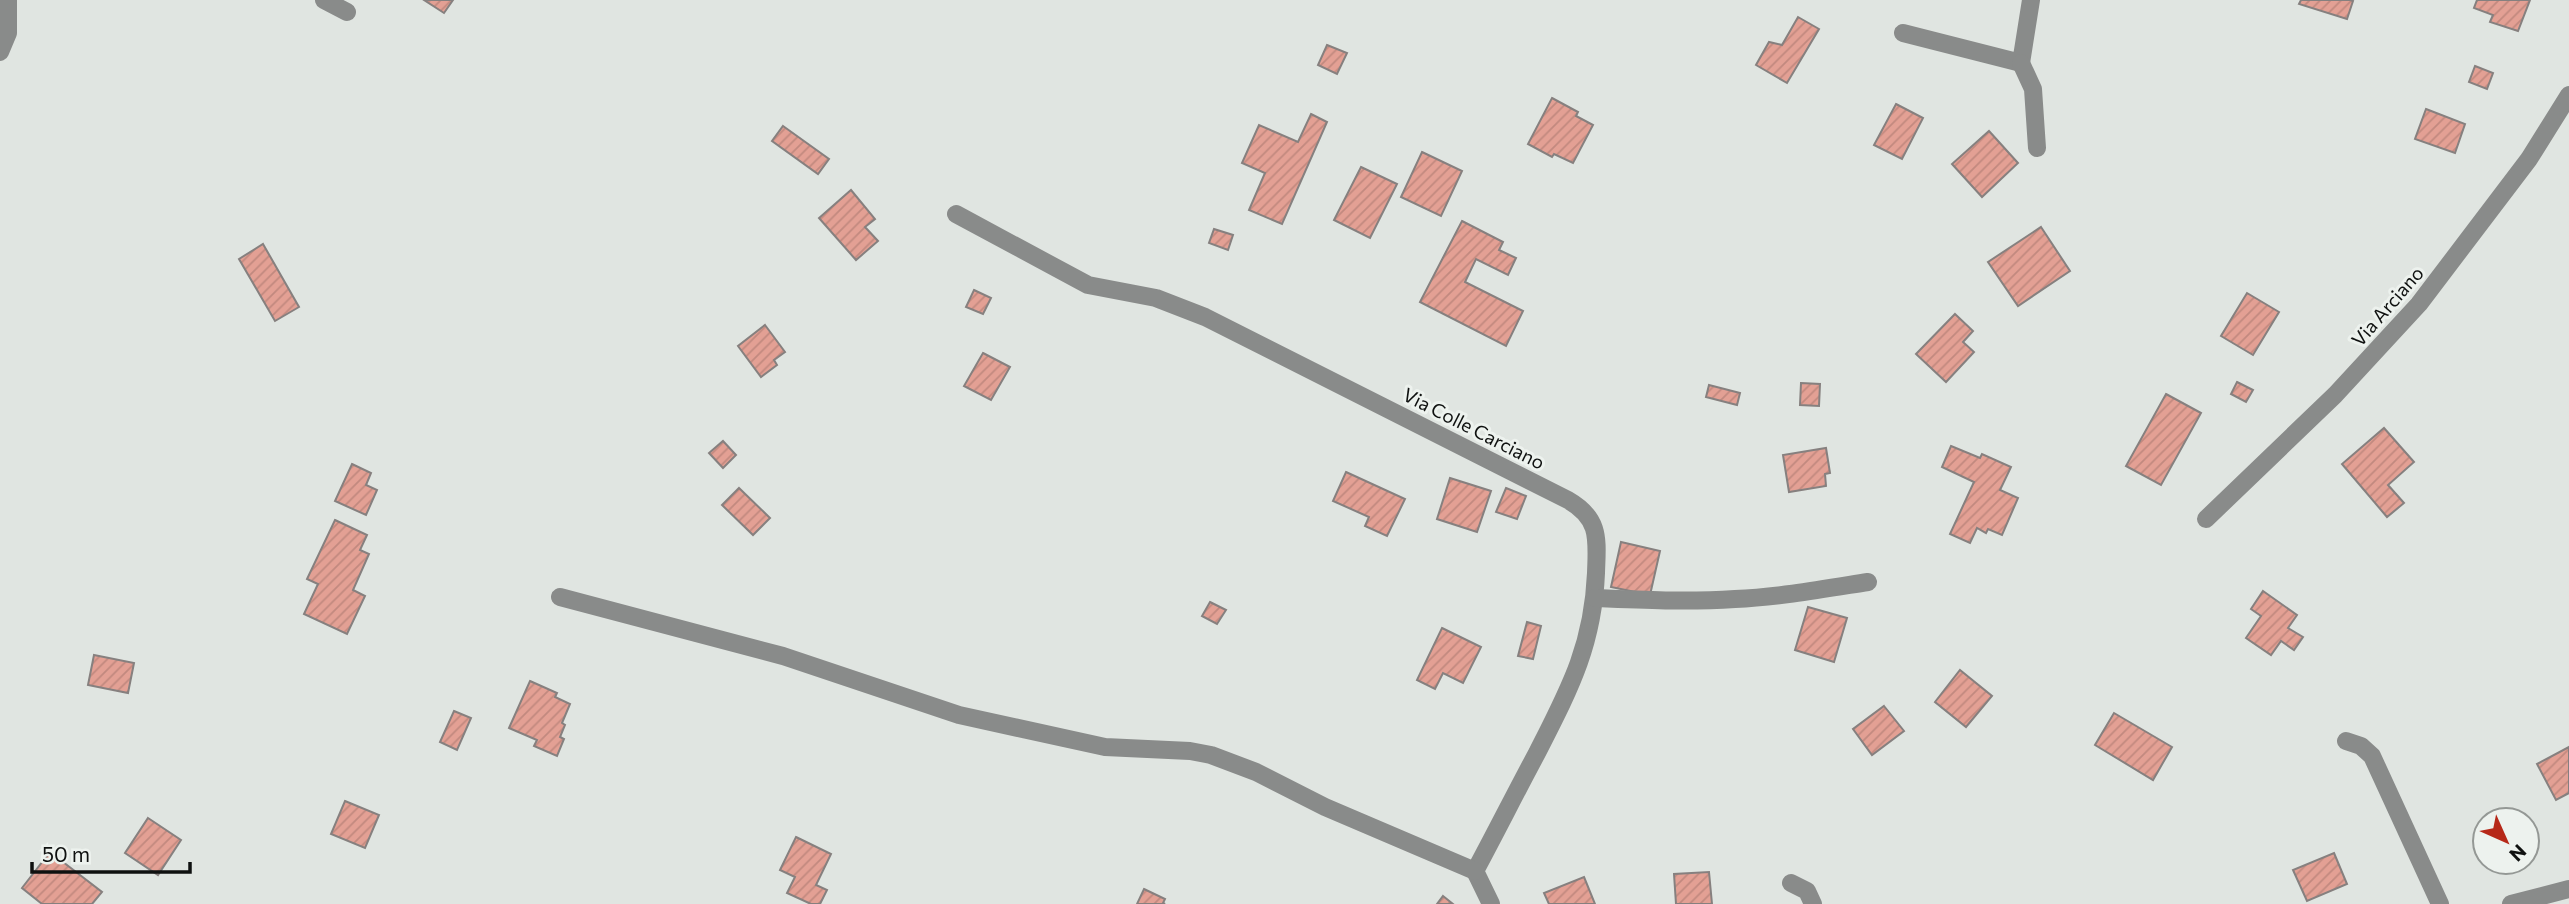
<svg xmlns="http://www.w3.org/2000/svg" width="2569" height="904" font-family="Commissioner,sans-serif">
	<defs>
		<pattern id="building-hatch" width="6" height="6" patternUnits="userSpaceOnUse" patternTransform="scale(1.75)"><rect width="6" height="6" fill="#e3a094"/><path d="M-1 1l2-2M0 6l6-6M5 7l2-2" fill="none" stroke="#c2897f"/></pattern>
	</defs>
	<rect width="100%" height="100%" fill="#e0e5e1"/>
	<g fill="url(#building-hatch)" stroke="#86807f" stroke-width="2">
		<polygon points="424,0 453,0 444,13"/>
		<polygon points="2301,0 2350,0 2353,1 2347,19 2299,4"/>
		<polygon points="2477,0 2530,0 2518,31 2490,22 2493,15 2474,8"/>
		<polygon points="1798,17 1819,29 1787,83 1756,65 1769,42 1782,45"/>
		<polygon points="1327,45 1347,53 1337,74 1318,65"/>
		<polygon points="2475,66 2493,73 2487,89 2469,82"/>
		<polygon points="1552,98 1578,112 1576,116 1593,125 1573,163 1554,154 1552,157 1528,144"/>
		<polygon points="1896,104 1923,118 1902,159 1874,145"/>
		<polygon points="2426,109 2465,124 2455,153 2415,139"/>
		<polygon points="1311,114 1327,122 1282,224 1249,210 1265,173 1242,163 1259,125 1298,142"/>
		<polygon points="783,126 829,159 818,174 772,141"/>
		<polygon points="1989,131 2018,163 1982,197 1952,164"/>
		<polygon points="1422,152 1462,171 1441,216 1401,197"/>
		<polygon points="1361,167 1397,184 1370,238 1334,220"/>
		<polygon points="851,190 875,219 865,227 878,241 856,260 819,218"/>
		<polygon points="1462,221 1503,242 1499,250 1516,258 1508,275 1476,259 1465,282 1523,311 1506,346 1420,302"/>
		<polygon points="2041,227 2070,271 2018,306 1988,262"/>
		<polygon points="1214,229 1233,235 1228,250 1209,243"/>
		<polygon points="263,244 299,307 275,321 239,259"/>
		<polygon points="974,290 991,298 983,314 966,307"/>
		<polygon points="2247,293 2279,312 2253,355 2221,336"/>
		<polygon points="1955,314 1973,331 1963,342 1974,352 1946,382 1916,354"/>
		<polygon points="765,325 785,352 774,360 777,365 761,377 738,346"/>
		<polygon points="983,353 1010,367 991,400 964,386"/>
		<polygon points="2237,382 2253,390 2246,402 2231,394"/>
		<polygon points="1801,383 1820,384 1819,406 1800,405"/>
		<polygon points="1709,385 1740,393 1737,405 1706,397"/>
		<polygon points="2166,394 2201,413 2161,485 2126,466"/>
		<polygon points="2384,428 2414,462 2388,485 2404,503 2387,517 2342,464"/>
		<polygon points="723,441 736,455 723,468 709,453"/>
		<polygon points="1951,446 1980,458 1982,454 2011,467 2000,490 2018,498 2002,535 1988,529 1986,533 1977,528 1970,543 1950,534 1974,482 1942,467"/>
		<polygon points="1826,448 1830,473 1825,474 1826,486 1789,492 1783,455"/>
		<polygon points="352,464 371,473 366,485 377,490 366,515 335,501"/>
		<polygon points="1346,472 1405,499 1387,536 1365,526 1369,517 1333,501"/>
		<polygon points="1450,478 1491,491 1477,532 1437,519"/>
		<polygon points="739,488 770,518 753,535 722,505"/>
		<polygon points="1506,488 1526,496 1517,519 1496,512"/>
		<polygon points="335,520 367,535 360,550 369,554 353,590 365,596 347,634 304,614 318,584 307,579"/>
		<polygon points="1621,542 1660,551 1650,595 1611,587"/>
		<polygon points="2263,591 2297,615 2288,628 2303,637 2294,650 2281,641 2271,655 2246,638 2261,616 2251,609"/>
		<polygon points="1210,602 1226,610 1217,624 1202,616"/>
		<polygon points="1808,607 1847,618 1834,662 1795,650"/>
		<polygon points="1527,622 1541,626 1533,659 1518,656"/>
		<polygon points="1442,628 1481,647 1463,683 1443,673 1435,689 1417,680"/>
		<polygon points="94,655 134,663 128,693 88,685"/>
		<polygon points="1960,670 1992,696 1966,727 1935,702"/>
		<polygon points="530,681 557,693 555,697 570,704 562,723 565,725 560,737 564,739 557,756 534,746 537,740 509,728"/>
		<polygon points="1884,706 1904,731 1872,755 1853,729"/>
		<polygon points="454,711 471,718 457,750 440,742"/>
		<polygon points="2114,713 2172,747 2153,780 2095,745"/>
		<polygon points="2569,747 2569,793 2556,800 2537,764"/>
		<polygon points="345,801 379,815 365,848 331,834"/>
		<polygon points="148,818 181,840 158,875 125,853"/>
		<polygon points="796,837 831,854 816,885 827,890 820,904 811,904 787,893 795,877 780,870"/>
		<polygon points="50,852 102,892 92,904 42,904 22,888"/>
		<polygon points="2334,853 2347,884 2307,901 2293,870"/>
		<polygon points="1709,872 1712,904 1676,904 1674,874"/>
		<polygon points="1584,877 1595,904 1549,904 1544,893"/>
		<polygon points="1144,889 1165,899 1163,903 1165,904 1137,904"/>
		<polygon points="1443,896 1453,904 1437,904"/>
	</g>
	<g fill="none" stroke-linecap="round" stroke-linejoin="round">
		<g stroke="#898b8a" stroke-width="18">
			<polyline points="324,0 347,12"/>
			<polyline points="1903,33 2021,63 2031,0"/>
			<polyline points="0,52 8,33 8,0"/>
			<polyline points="2021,63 2033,89 2037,148"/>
			<path d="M956,214L1088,285L1156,298L1205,317L1568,500C1601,519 1597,540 1596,573C1593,646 1569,690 1537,753C1516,792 1496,832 1475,871L1491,904"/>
			<polyline points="2206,519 2335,395 2419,304 2529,159 2569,95"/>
			<polyline points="560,597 783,656 959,715 1105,747 1190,751 1211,755 1256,772 1325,807 1475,871"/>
			<path d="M1595,598C1642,600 1688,602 1735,599C1780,597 1824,589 1868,582"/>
			<polyline points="2346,741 2361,746 2372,756 2440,904"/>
			<polyline points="1791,883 1807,891 1813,904"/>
			<polyline points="2511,904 2569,889"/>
		</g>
	</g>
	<g text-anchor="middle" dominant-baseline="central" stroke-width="6" stroke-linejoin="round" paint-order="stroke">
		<g font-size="19" fill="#0f1110" stroke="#edf2ee">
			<text transform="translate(2387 306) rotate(-49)">Via Arciano</text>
			<text transform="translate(1474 428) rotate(27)">Via Colle Carciano</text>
		</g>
	</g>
	<g transform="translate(2506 841) rotate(135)"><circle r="33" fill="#edf2ee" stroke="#949895" stroke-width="2"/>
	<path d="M0-5L12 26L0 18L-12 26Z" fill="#b62818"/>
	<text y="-10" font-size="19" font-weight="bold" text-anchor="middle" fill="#0f1110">N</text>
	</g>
	<path d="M32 862v10h158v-10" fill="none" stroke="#0f1110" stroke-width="3.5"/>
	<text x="42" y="862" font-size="21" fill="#0f1110" stroke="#edf2ee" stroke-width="5" paint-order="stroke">50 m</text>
</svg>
